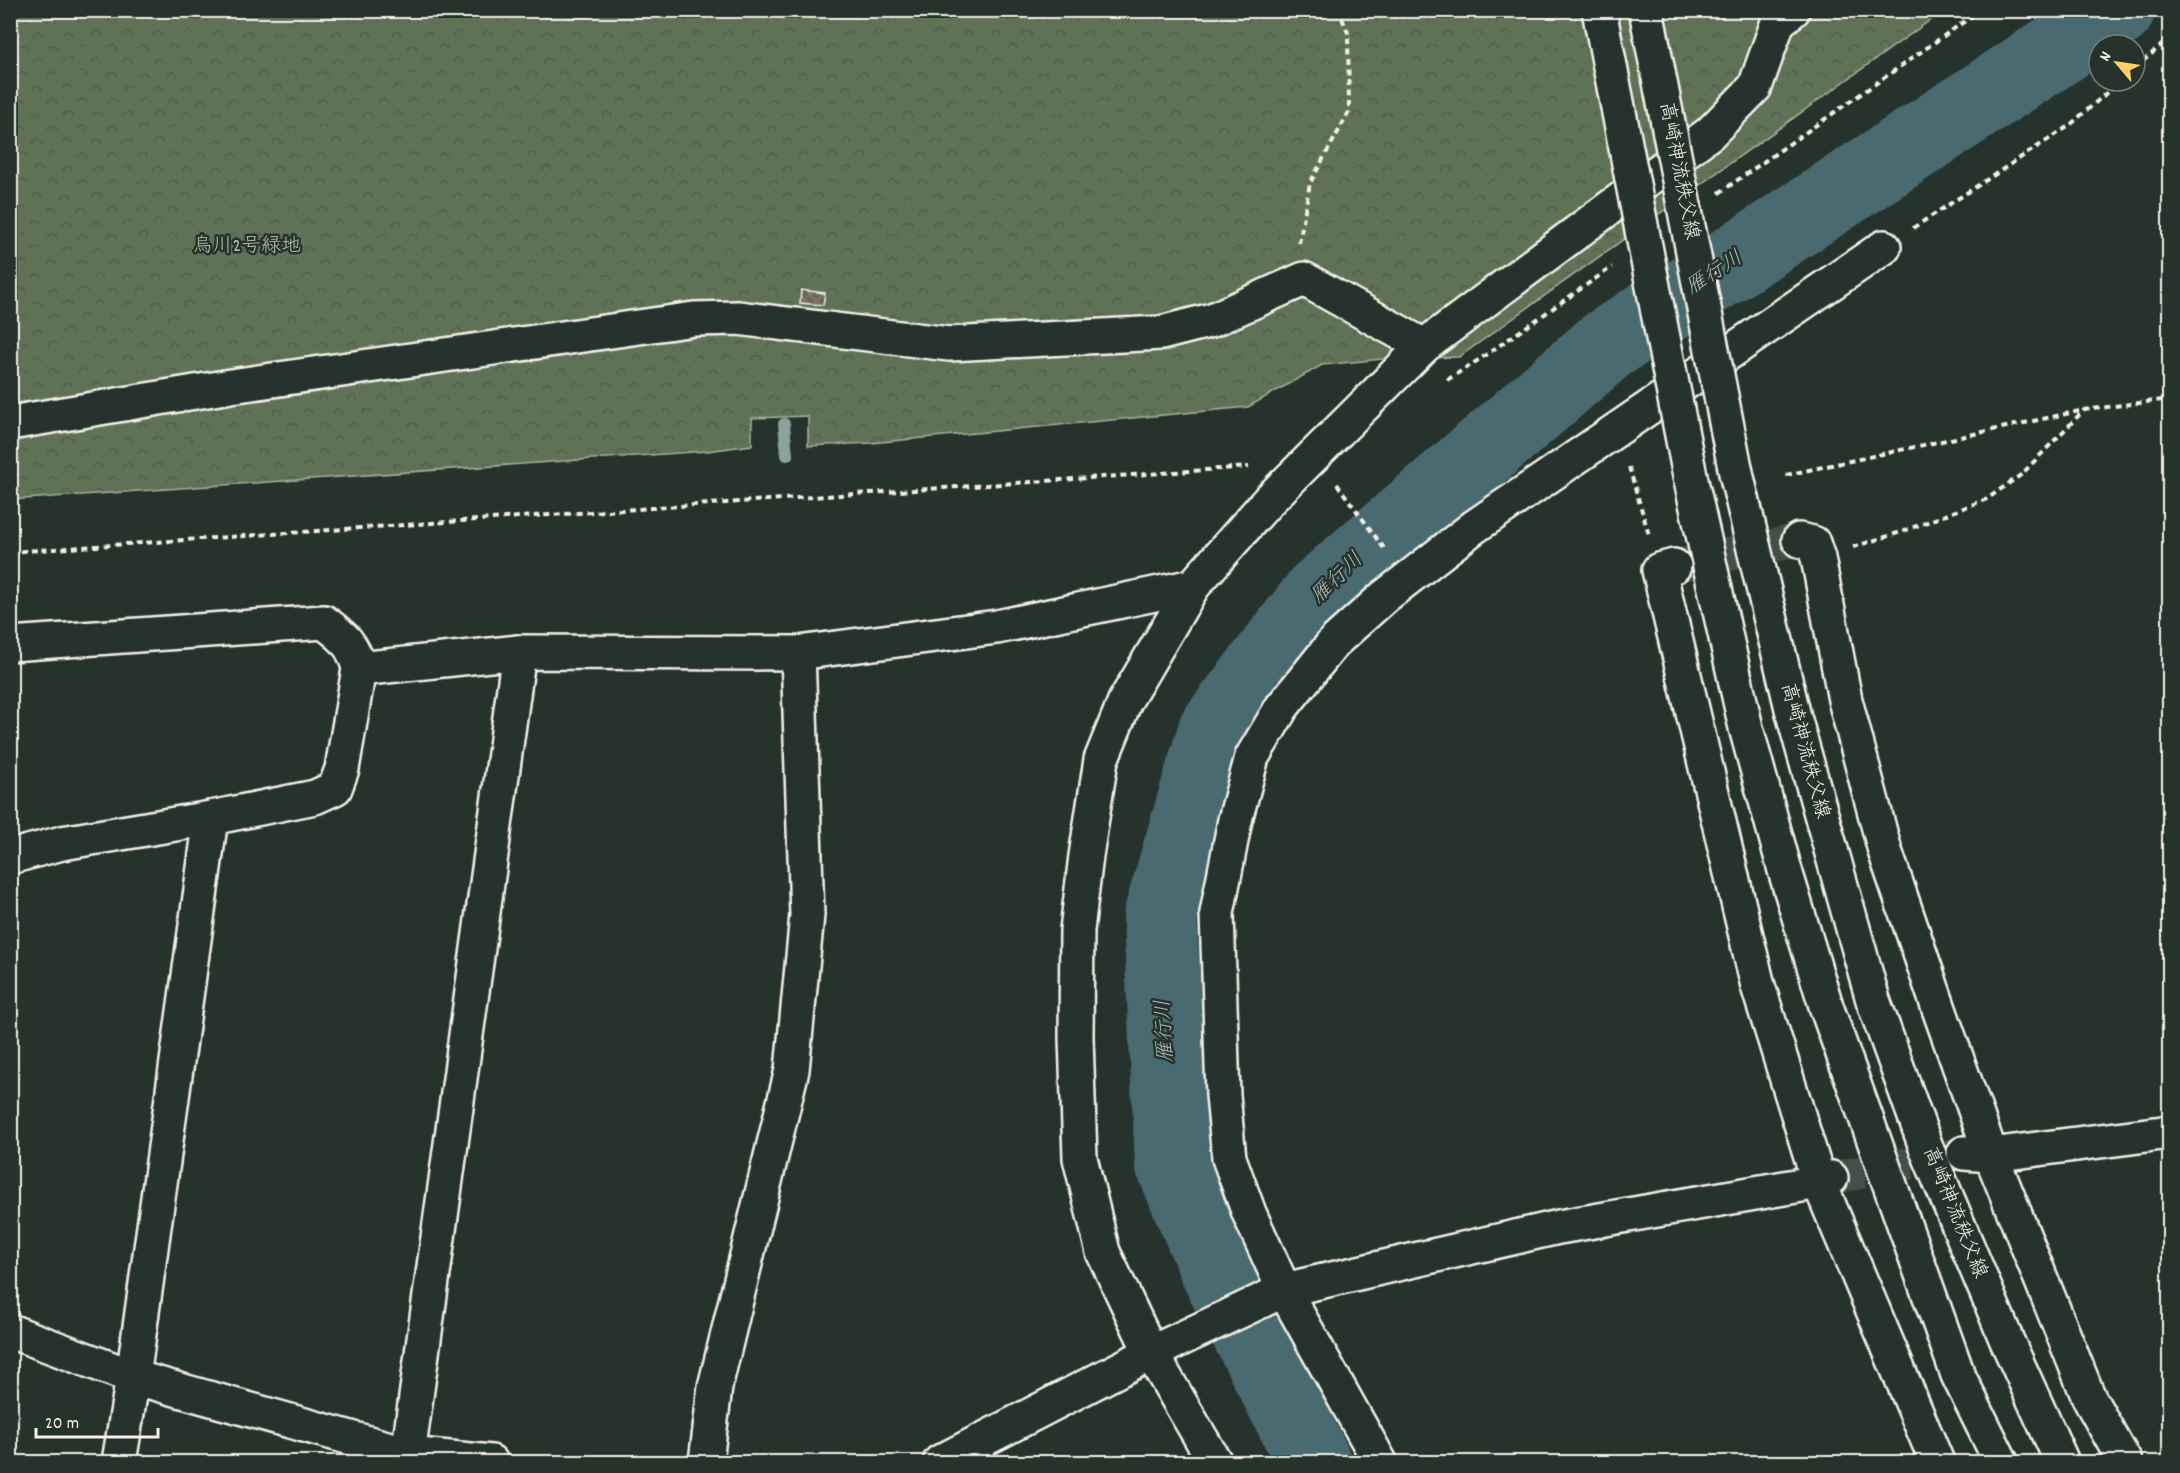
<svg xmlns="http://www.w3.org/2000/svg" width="2180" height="1473" font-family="Dekko,'Klee One',sans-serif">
	<defs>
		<pattern id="park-crowns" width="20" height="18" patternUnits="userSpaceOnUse" patternTransform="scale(1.5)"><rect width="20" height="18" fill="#5e7256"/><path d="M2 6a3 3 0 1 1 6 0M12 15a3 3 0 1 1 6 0" fill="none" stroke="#525b4d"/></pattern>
		<pattern id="building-cross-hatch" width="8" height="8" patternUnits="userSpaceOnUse" patternTransform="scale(1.5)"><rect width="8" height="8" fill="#706659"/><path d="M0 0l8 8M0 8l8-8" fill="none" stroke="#857c71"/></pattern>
	</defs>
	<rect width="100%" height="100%" fill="#26332d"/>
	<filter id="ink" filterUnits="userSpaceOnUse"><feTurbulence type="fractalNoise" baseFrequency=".0167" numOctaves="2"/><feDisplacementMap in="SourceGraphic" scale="12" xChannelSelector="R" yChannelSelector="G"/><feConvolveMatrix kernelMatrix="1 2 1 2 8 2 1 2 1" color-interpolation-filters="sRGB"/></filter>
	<g filter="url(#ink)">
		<polygon fill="url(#park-crowns)" stroke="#a9b29f" stroke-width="1.5" points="11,11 1943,11 1459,357 1383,359 1322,365 1248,407 871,443 808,446 808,416 752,418 752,445 707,451 11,500"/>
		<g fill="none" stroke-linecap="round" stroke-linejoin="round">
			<polyline stroke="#8da19f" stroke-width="12" points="784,424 787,455"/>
			<polyline stroke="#486b6f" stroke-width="74" points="1314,1462 1218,1273 1172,1163 1160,917 1215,730 1320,593 1607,345 2118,10"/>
		</g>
		<polygon fill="url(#building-cross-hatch)" stroke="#f4f1e8" stroke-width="1.5" points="801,290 825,293 823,305 800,303"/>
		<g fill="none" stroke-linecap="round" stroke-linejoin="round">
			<g stroke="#455049" stroke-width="33" stroke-dasharray="33 16" stroke-linecap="butt">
				<polyline points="1674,566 1799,540"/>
				<polyline points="1831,1178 1959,1154"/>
			</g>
			<g stroke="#f4f1e8" stroke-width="38">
				<g id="minor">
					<polyline points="10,423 231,386 694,319 738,318 949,344 1161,333 1212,320 1304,279 1424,346"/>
					<polyline points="1799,540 1813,543 1818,558 1845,700 1885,851 1939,1009 1991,1155 2089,1398 2125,1462"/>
					<polyline points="1674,566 1659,570 1758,986 1819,1182 1937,1462"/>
					<path d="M10,644L324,622C343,636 354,645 359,669L342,769L335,788L315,797L211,818L62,843L10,857"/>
					<polyline points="359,669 519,652 798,653 997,627 1193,586"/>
					<polyline points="1964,1153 1991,1155 2170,1132"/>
					<polyline points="10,1331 133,1377 408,1454 491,1462"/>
					<polyline points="119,1462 133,1377 211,818"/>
					<polyline points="407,1462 519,652"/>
					<polyline points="706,1462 715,1387 792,1070 807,915 798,653"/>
					<polyline points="940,1462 1151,1353 1284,1290 1559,1227 1819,1182 1831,1178"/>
					<polyline points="1215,1462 1151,1353 1103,1252 1080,1158 1076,1037 1077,930 1086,856 1101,760 1125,701 1193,586 1269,500 1424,346 1710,133 1755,87 1778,22 1793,10"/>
					<polyline points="1380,1462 1284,1290 1249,1213 1229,1158 1223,1095 1217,913 1235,820 1252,757 1282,707 1335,641 1384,597 1474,527 1884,247"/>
				</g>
			</g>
			<g stroke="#f4f1e8" stroke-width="38">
				<g id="major">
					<polyline points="1736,473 1794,717 1873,1000 1927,1150 2007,1341 2062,1462"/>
					<polyline points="1690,476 1746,728 1786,874 1827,1009 1958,1375 2001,1462"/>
				</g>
			</g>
			<g stroke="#f4f1e8" stroke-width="4" stroke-dasharray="6 4.5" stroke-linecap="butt">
				<polyline points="2135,68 2170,38"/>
				<polyline points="1719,193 1981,10"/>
				<polyline points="1913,228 2069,126 2120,81"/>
				<polyline points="1299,243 1310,183 1349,112 1348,33 1339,10"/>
				<polyline points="1447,380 1480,359 1612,267"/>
				<polyline points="1629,467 1649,535"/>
				<polyline points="1786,475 2084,410 2170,399"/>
				<polyline points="1337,484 1386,551"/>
				<polyline points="1853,547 1901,532 1987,499 2022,474 2084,410"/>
				<polyline points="10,552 1249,467"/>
			</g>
			<use href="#minor" stroke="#26332d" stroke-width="33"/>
			<use href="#major" stroke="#26332d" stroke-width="33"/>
			<g stroke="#f4f1e8" stroke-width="38" stroke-linecap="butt">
				<g id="major-bridge">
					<polyline points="1599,10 1690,476"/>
					<polyline points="1646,10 1736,473"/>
				</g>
			</g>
			<use href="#major-bridge" stroke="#26332d" stroke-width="33"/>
		</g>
	</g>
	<g text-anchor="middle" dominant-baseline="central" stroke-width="5" stroke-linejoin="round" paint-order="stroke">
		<g font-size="20" fill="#f4f1e8" stroke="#26332d">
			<text transform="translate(1678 171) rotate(79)">高崎神流秩父線</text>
			<text transform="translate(1804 751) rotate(75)">高崎神流秩父線</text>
			<text transform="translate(1954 1213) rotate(68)">高崎神流秩父線</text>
		</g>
		<g font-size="20" fill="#b8beae" stroke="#26332d">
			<text x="247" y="247">烏川2号緑地</text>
		</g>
		<g font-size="21" font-style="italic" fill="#afbbb8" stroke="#26332d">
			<text transform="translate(1715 274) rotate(-33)">雁行川</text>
			<text transform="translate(1338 579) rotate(-44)">雁行川</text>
			<text transform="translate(1166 1031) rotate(-93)">雁行川</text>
		</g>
	</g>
	<rect width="2180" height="1473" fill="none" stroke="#26332d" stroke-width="36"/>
	<rect x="18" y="18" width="2144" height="1437" fill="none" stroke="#f4f1e8" stroke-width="2" filter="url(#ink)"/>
	<g transform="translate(2117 63) rotate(299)"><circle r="28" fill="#26332d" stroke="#787f78" stroke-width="1.5"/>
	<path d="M0-4.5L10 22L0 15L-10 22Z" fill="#ffd166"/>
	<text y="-9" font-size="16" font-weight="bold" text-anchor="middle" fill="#f4f1e8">N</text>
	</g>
	<path d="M36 1428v9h122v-9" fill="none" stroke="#f4f1e8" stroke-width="3"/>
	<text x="45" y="1428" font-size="18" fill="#f4f1e8" stroke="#26332d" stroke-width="4.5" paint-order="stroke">20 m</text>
</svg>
